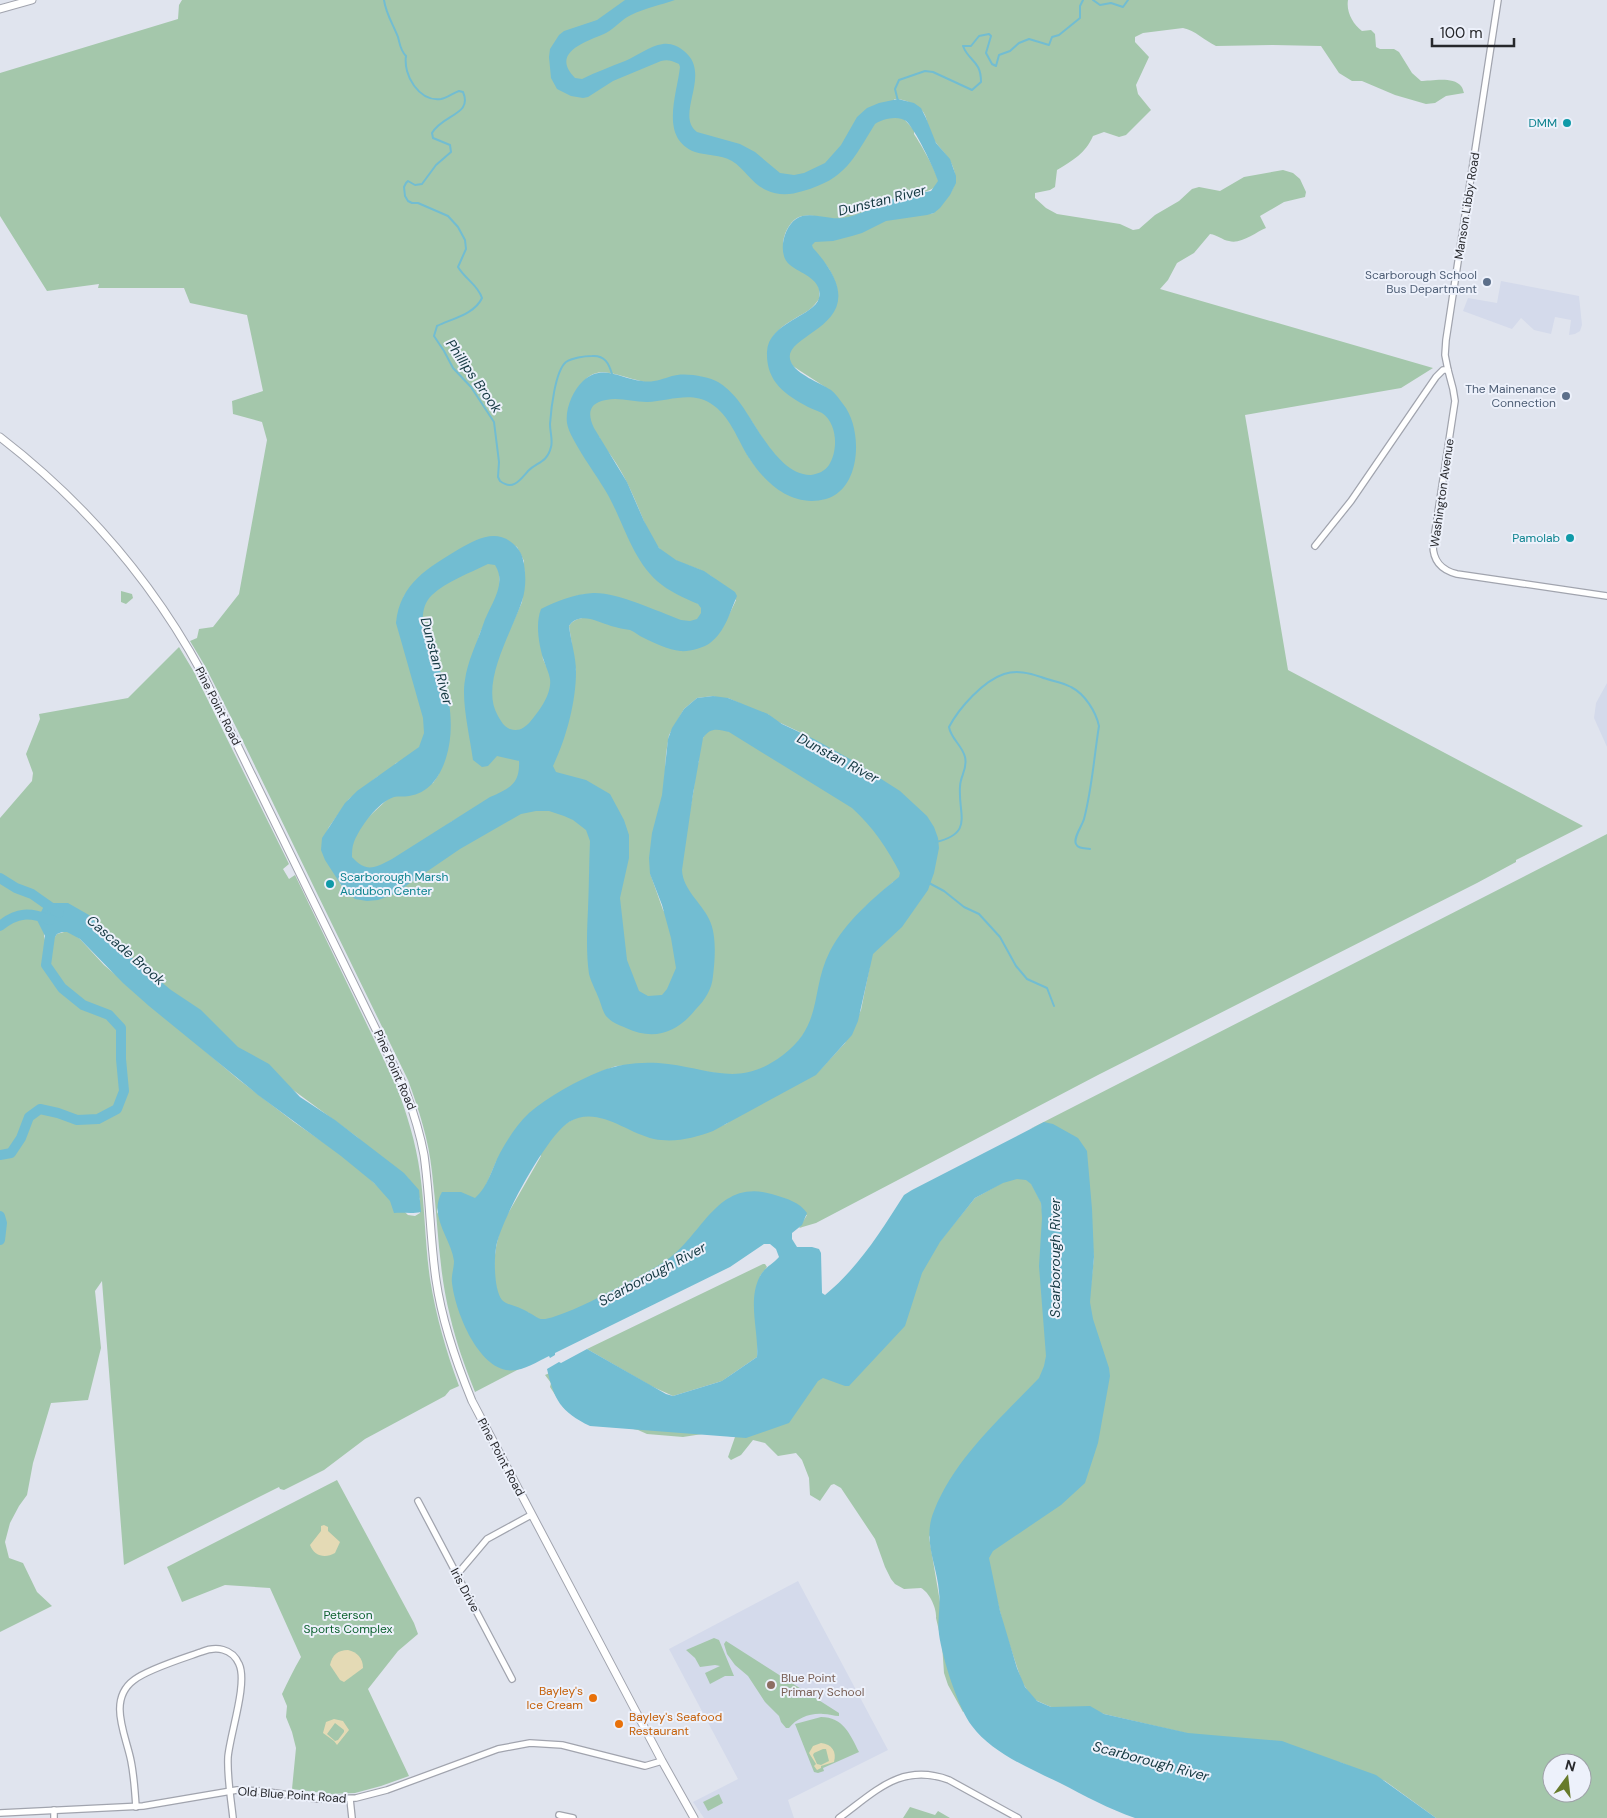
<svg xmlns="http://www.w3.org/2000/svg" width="1607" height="1818" font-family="'DM Sans',sans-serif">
	<rect width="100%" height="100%" fill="#e0e4ee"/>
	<g fill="#d4daeb">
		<polygon points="1501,281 1579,296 1582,325 1580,331 1575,334 1569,335 1571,320 1555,317 1551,334 1534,330 1521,318 1512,329 1463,311 1468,298 1497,303"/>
		<polygon points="1607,683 1607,747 1594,718 1596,703"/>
		<polygon points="798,1581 888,1750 788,1800 794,1818 704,1818 693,1802 738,1779 669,1649"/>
	</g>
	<g fill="#a4c7ab" fill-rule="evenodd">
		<path d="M182,0H1348C1346,12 1353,24 1362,31L1371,30L1375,34L1376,47L1380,49H1394L1399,52L1412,73L1421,81C1431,81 1453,76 1461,86C1463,88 1463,91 1464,93L1446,96L1435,103L1426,104L1395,95L1362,81H1352L1339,73L1321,46L1273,45L1216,46C1205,41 1195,30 1183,28L1143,33L1135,37V42L1149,57L1136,85L1138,94L1151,110L1126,135L1119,137L1104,132L1093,136C1085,154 1073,160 1057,170L1055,187L1050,190L1035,193V198L1046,208L1057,214L1120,224L1133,230L1139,229L1155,215L1179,201L1192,189L1199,187L1220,191L1244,177L1283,170L1293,173L1300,179L1306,192L1305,197L1284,202L1260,216L1266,228C1256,232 1240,245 1229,241C1222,240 1218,235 1210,234L1194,253L1177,263L1168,280L1160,289L1433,368L1401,388L1245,415L1288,670L1583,826L1516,860V862L1477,883L1098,1075L816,1223L799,1228L807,1215L794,1218L792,1217L791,1210L799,1208L798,1205C779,1200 757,1195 738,1201C715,1209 701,1238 682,1253C648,1281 600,1296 561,1317C553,1321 538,1322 532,1315L528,1320L529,1313C521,1309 511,1309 503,1304C495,1299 493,1264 495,1255C496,1244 499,1234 502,1224L541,1156L540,1154L551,1138L560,1127L577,1117L589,1113L604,1114L613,1117L632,1128L649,1134L665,1137L686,1136L700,1134L726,1124L747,1109L756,1106L763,1100L815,1072H818L845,1043L861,1010L870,965L869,949C878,940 890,935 899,926C913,913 926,893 931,875C933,865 936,851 933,841C917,791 842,762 799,741L797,737L804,734L772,719L768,714L767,716C754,710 741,704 728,698L723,700L713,696L697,698L684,709L669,735L666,754L664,790L653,842L650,873L663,910L669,919L682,948L686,953V965L678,979L664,996L653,1002L641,999C637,994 637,990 635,985C628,971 624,959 621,945C620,936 620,926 617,917L619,914L616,892L621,871V839L620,829L613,811L604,798V794L588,782L550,774L545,766L549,754L561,733L572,694L573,674L576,673V669L573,666L574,655L571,649L572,645L569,626C581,609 606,623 622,627C627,629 632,628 637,630C644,633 650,639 657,642C665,646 678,648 687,647C716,644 725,624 736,600C729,594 717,580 711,576C694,564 671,564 658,547C648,534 644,521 638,507C628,483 617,460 599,441L600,438C590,428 585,414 594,401L613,397L645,401L685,396L699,397L710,400L716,404L728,417C729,425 737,427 740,435C742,439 742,443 743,446C755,474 790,504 821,496C827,494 836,490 841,486C844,483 845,479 847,476C859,450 856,422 839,400C828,386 808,377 793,366L788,359L787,350C791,346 794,341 798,338C827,320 851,307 829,269C823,259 812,254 808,242L811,239L834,240L858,229L867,228L877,221L892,214L926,212L929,214L934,213C937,200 955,198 955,178C955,159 939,150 931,135C926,126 929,115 919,108C911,102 903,99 894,99L903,118L914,130V134C920,143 939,175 939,184C926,196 909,193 892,199C874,205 855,220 835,219C822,219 809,212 797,218C789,222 783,236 783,244C783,269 813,267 818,285C820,290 819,294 819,299C817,302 813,307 809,310C797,318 784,323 775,334C758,357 774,381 794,396C805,404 822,404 831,416C836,424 837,437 837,446L836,448C836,473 825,480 803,480L802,478L799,479C759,455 753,396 704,378C688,372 669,382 652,383C647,383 642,381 637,380C606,372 591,362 575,396C568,409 569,419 573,432C575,436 573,436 576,440C578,443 579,441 580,445C581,448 581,450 582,452L588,456L601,477V481L608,487L622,518L629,536L647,569L672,591C684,592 699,603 707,612L698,621L683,623L669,620L624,600C600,595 584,589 561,603C553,607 547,608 543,617C539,624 544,636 545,644C545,649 542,655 543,659C544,662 546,664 546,666L549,667C550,671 552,675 553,678C556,696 529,726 519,741L513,743L504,732L502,724L493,715L487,702L485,692L490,673L496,660L502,643L510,629L522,602L525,572L523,567L524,561L517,547L503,539L487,540L467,547L451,559L433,566L428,572L414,583L404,596L399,611L402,627L414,670C415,680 421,709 427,717L424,722C431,737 421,747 410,755C405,759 402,762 396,763L392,769L377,777L349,799L329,827L322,842L325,855L342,887L357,898L374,899L395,891L433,862L449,851L470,841L508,816L532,808V806C538,805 542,807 547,809C563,815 587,814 593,833L589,880L592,913L591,954L596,985L602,995L604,1004L616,1020L645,1030L658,1031L670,1028L684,1018L694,1008L703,997L710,978L711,950L707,928L699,909L683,885L681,870L682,853L694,788L695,769L699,761L697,753L701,741L708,730L714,727L744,736L753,743H757L780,759L786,766L800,772L801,775L838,796L852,807H855L888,842L903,869L899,881L893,882L864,908L834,945L824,970L813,1022L794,1047L781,1058L761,1070L736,1076L653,1064L616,1066L600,1072L552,1097L517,1129L496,1162L480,1199L475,1203C470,1201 467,1195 462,1194C451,1193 438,1201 437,1212L450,1237L458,1245C458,1251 458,1257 457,1263C457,1271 455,1279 456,1286C461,1317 483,1381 525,1366L475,1392C465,1367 456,1342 450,1316C438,1269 438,1220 432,1172C429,1141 419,1110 408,1080L237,729L205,666L190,641L197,638L199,629L213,627L239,594L267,440L262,422L233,414L232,401L263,391L247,315L190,303L184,288H98L99,284L47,291L0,216V73L178,19L179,5Z"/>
		<polygon points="488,562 499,565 500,591 480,633 466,677 519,761 521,778 506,791 451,822 385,871 359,870 349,852 359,826 392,795 433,783 439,774 438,673 420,624 425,599 444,584"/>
		<polygon points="121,591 132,594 133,598 126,604 121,602"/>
		<path d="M179,647L194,672L289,864L283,869L289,879L295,875L396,1085C407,1114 416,1143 420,1173C425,1208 425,1244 430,1279C436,1316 446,1351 459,1386L450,1390L445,1396L365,1439L324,1470L284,1490L280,1489L279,1487L124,1565L102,1281L95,1291L101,1348L88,1400L51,1403L33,1463L27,1495L19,1506L10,1523L5,1542L9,1558L23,1563L37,1592L52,1606L0,1632V818L32,781L33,773L26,754L40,719L39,714L128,698ZM50,903L244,1054L357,1137L394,1171L408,1178L420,1199V1213L415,1216L408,1215L352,1162L294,1122L238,1079L104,965L80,939L65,928L64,932L57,934L47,948L44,936V906Z"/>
		<path d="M1607,834V1818H1436L1385,1781L1342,1763L1331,1760L1207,1738L1104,1714L1089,1708L1051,1707L1033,1699L1022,1682L1004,1628L987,1559L1088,1311L1094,1257L1093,1252L1040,1125L1030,1129ZM1552,1763H1582V1793H1552Z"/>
		<path d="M1028,1177L1041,1202L1043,1217L1048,1346L1044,1375L1012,1408L929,1537L940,1602L970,1708L963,1712L948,1685L944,1673L942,1644L936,1618C937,1608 929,1592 921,1588L904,1589L895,1584L891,1579L885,1567L875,1539L841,1488L834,1484L831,1485L820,1501L810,1495L809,1478L802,1460L796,1453L778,1456L765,1443L753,1440L741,1455L731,1460L728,1457L735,1437L709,1433L683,1437L647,1434L638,1430L575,1417L564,1408L550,1387L551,1383L545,1375L554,1371L645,1427L926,1258L975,1198L1007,1180Z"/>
		<polygon points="763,1264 765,1264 767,1267 760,1276 757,1357 722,1381 673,1396 651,1386 587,1349"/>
		<path d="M337,1480L414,1623L418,1634L398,1651L368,1689L409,1776L381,1786L355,1793L331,1794L292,1789L296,1748L292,1732L286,1717L287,1706L282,1694C288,1681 294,1669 301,1657L270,1588L225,1585L182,1602L167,1567Z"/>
		<polygon points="714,1638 719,1640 734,1676 725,1676 710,1684 705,1673 720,1666 715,1665 700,1667 695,1658 686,1650"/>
		<path d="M726,1641L839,1713V1716C834,1716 829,1714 823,1714C810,1713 797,1718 789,1728H786L781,1722L779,1716L765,1702L748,1676L735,1665L727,1654L724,1644Z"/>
		<path d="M821,1717C843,1717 850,1734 859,1752L823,1768L824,1771L818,1773L814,1772L795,1724Z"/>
		<polygon points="719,1794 723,1803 708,1811 703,1802"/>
		<polygon points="910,1807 935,1815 938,1811 950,1818 903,1818"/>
	</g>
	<g fill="#e4dab5" fill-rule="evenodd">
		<path d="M324,1525L328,1527V1531L340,1542L335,1553C325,1559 314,1556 310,1545L321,1531V1526Z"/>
		<path d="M348,1650C357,1652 363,1658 363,1668L344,1682L340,1680L330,1665C332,1655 338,1650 348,1650Z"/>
		<path d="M334,1719L343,1721L349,1730L337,1745L334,1741L323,1733L326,1722ZM335,1723L344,1730V1732L338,1740L335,1741L327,1734Z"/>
		<path d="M821,1743C832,1744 837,1752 834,1762L821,1766V1768L817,1770L814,1766L816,1764L809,1753L813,1746ZM823,1749H826L829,1761L821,1765L817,1764L813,1755L814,1753Z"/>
	</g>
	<g fill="#72bdd2" fill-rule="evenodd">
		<path d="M625,0H675C661,5 645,8 631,15C622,19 615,28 606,33C588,41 549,52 575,78L582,79C596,72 610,67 625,61C637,56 649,46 663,44C671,43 678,46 684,51C713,74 674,115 697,132L740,144L755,152L780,173L794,175L804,173L825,163L841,145L857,117L867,108L879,103L898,99L914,103L921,108L926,118L936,143L950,159L956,176V183L950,195L940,208L934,213L927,215L886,221L862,233L852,236L833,241L815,242L812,245L813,248C886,328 777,331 791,362C796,374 820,383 831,390C836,394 840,400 843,404C863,428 862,489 826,499C792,508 766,484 749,458C737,439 730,415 710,403C691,391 668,401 647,402C633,402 619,397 606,400C589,403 587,413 594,428L627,482L644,521L659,548L676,560L704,571L735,592L737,596C730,612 725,632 710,643C703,648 689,652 680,651C669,650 654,643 644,638C639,636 635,632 630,630C624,629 618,628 611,626C598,622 579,611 569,626C571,642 576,657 576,672C576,702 566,739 553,766L556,772L586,780L610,794L624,820L629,835V858L620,898L627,960L639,991L648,996L662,995L667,989L676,968L671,938L662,905L650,874L649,858L652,833L662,795L668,739L672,728L684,709L697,698L713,696L728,698L768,714L782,724L814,739L850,759L900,791L927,816L934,827L938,838L939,848L934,873L928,890L902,927L873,954L858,1021L852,1035L816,1075L713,1131C694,1138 675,1143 654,1139C626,1133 598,1105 569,1122C547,1135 499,1223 496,1248C494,1260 494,1290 502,1300C507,1305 516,1306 522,1309C540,1317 536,1323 556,1316C580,1308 603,1295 625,1284C638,1277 652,1270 664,1262C704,1236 716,1176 775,1195C788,1199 799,1202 807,1213L802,1225L792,1233V1239L797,1247H812L819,1249L821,1253L822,1293L825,1295C859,1267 881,1231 904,1195L912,1190L1044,1122L1053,1124L1078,1138L1087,1151L1092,1209L1094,1257L1090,1302L1093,1319L1109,1368L1110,1376L1098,1443L1085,1483L1061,1505L993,1551L989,1558L1000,1611L1017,1668L1025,1687L1037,1701L1051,1707L1090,1706L1104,1714L1188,1733L1282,1741L1290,1744L1376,1775L1436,1818H1135C1109,1809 1085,1796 1060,1783C1031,1769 992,1753 972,1726C958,1708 942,1657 939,1634C937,1620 941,1606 939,1592C937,1564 922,1540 934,1511C955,1458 1000,1419 1039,1378L1044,1366L1046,1356L1039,1266L1042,1218L1041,1203L1031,1184L1026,1180L1017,1179L1003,1183L975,1198L940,1242L922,1273L905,1326L849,1386H845L823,1378L818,1381L789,1423L746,1438L590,1426C561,1412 554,1400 547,1369L559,1362L561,1363L587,1349L666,1394L673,1396L722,1381L757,1357C759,1331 747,1301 760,1276C765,1267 773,1264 779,1257L776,1249L770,1244H764L730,1267L555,1353V1355L550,1358L549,1356C536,1362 521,1373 506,1370C476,1364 455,1310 452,1283C451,1276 454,1268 454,1261C451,1238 428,1216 442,1192H461L475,1198C488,1187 492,1168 500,1153C508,1139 517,1124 529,1113C549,1096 576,1081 601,1071C621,1063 646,1061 668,1064C714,1070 741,1087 783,1055C824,1024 810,990 830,951C846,921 873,898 899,877L900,873C887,848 873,827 852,808L729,732C718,729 710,727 703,738L693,794L682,870C683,890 701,902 709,919C717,935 715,959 713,976C712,989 705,1000 696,1009C677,1033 654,1041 626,1028C619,1025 611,1022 606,1016C603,1012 601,1004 599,999C596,991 591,982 589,974C586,953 587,930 588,909C589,886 589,863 590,841L586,830L573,820L564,816L549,811H536L521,814L460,849L394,894L378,900L367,901L355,899L343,888L325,860L321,850L322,838L345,803L357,791L419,747L424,733L423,718L396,623C400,583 428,568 459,549C475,540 494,529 511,542C520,549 522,554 524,564C526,576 526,589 522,601C512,632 479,684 498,716C501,721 504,727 510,729C519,732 524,728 530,722C539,711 552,694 550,679C549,673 546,667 544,661C539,646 535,624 541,609C557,601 574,594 593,593C617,592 657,611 681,620L690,621L697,619L701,613V608L698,604C684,598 668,591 657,581C632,558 624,524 608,495C599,478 569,439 567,423C565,409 573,390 583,381C603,363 620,379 642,381C653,383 662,379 672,376C683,372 708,376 718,382C724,385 733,394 737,399C755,421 778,476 811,475C818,474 825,471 829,465C838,451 838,424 822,413C818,411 812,409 808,407C784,394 766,381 767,352C768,322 815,316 819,298C823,279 801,274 790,265C777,255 783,228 796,219C808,210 827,220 842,218C859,216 874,206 890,200C903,195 917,194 931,191L938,181C934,168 915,129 906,121C898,115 882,119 875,124C853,159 846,179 803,191C790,195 779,196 766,190C752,184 745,169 732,161C720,154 707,156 695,152C659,138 677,95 680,67L679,64C672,61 668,59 661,61L613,81L588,97L583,98L571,96L557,89L551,78L549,57L550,49L559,35L564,31L597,20ZM488,564L495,565C508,585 489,606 483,625C477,642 467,663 465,680C461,701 470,737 473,760L482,767L488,766L497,756L519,761C520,784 510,788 490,797L392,859C375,868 366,873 352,857C352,852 352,847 354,842C360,827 378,802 394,797C398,796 404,797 409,796C429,793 440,777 446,758C454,733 451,704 444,679C441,671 435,664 432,656C424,638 416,610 432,595C447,581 470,573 488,564Z"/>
		<path d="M50,903H68L89,915L112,941L171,990L201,1010L238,1047L269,1064L300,1097L335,1120L404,1173L419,1190L421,1212C411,1214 404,1212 394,1213L390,1201L374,1183L341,1156L258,1095L149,1006L123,983L80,939L67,932H62L57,934L47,949L45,936L37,920L44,906Z"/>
	</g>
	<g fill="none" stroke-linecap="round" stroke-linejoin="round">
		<g stroke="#72bdd2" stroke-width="2">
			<path d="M384,0C386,14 393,24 398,37C400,44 400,50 406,56C403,75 419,102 441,99C447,98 453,93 459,91L463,92C473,115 443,114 432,133L433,138L450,145L451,152L436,165L422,184L415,185L408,181L406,183L404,187L405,196L408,201L412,203H418L448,216L458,227L465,240L466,249L458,267C465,279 478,285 482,298C475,314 451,319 437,326L434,336L444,351L453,368L471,387L494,422L499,462L498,477L500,481C513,491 520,480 528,471C537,462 547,463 551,447C553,440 550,432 550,424C551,410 555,371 566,362C572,358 584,356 592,356C605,355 609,364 612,374"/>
			<polyline points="1093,0 1100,5 1111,3 1123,7 1128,0"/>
			<path d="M898,101L895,89L899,80L925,71L933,72L972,90L981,82C981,60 969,62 963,46H971L979,36L989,34L991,36L986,53L992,64L996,66L999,55L1010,51L1019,43L1029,39L1049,45L1052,37L1059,35L1080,18V6L1083,0"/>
			<path d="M936,842C974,833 958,815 960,787C960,776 968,769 965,757C962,745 951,739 949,727C959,708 983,681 1004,674C1017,670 1029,673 1041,677C1051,681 1062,682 1071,687C1085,694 1096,712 1099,726C1094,757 1092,789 1084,819C1082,826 1073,838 1076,844C1078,849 1085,848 1090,849"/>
			<polyline points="929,883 944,891 964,907 979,914 1000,937 1016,966 1027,979 1047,988 1054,1006"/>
		</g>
		<g stroke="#72bdd2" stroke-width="10">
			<polyline points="0,878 16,888 32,894 59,913"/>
			<path d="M0,926C17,912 30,912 50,920"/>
			<polyline points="0,1155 11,1153 21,1138 29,1117 40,1109 58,1113 77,1120 98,1119 117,1109 124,1091 121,1059 121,1028 109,1015 83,1005 62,988 46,965 50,936"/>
			<polyline points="0,1216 2,1223 0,1240"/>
		</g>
		<g stroke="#a1a4ae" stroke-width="8">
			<g id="minor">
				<path d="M1448,370L1453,389L1455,401L1433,545C1433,561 1441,570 1457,574L1607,596"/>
				<polyline points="1315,546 1351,501 1436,377 1443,370 1448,370 1445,355 1446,340 1498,0"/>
				<polyline points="418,1501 512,1679"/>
				<polyline points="456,1573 460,1571 487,1539 531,1515"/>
				<polyline points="350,1799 352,1818"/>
				<path d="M136,1807C135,1791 134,1776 131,1761C126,1735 107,1700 134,1680C148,1669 184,1658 201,1652C216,1646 232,1648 239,1664C248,1683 230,1734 228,1757C227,1778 231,1798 233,1818"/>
				<polyline points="0,1813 143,1806 237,1790 261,1791 318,1799 356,1798 387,1790 498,1749 530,1743 562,1745 645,1766 662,1761"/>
				<polyline points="559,1815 573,1818"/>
				<polyline points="54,1818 54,1810"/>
				<path d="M839,1818C875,1792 901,1762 949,1780L1018,1818"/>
			</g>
		</g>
		<g stroke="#a1a4ae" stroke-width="9">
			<g id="major">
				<polyline points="0,9 32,0"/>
				<path d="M0,437C83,501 152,581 202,673L405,1089C413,1111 420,1133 424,1155C430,1197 430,1239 436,1280C442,1322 456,1362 472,1401L662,1761L694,1818"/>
			</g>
		</g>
		<use href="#minor" stroke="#fff" stroke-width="5.5"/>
		<use href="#major" stroke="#fff" stroke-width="7"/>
	</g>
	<g fill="#0f9aa8" stroke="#edf1fb" stroke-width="2">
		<circle cx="1567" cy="123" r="5"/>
		<circle cx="1570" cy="538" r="5"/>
		<circle cx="330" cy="884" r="5"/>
	</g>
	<g fill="#5c6f8a" stroke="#edf1fb" stroke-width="2">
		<circle cx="1487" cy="282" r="5"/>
		<circle cx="1566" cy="396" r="5"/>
	</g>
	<circle fill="#8d6e63" stroke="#edf1fb" stroke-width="2" cx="771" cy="1685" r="5"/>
	<g fill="#e8710a" stroke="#edf1fb" stroke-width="2">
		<circle cx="593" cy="1698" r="5"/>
		<circle cx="619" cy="1724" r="5"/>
	</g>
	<g text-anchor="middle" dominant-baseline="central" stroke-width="4" stroke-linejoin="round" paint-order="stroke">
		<g font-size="12" fill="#0d838f" stroke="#edf1fb" text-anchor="end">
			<text x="1557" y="123">DMM</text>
			<text x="1560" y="538">Pamolab</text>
			<text x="340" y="877" text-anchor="start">Scarborough Marsh<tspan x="340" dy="14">Audubon Center</tspan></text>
		</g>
		<g font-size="12" fill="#27282c" stroke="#edf1fb">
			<text transform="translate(1467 206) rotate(-81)">Manson Libby Road</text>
			<text transform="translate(1442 493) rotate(-82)">Washington Avenue</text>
			<text transform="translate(218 706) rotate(63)">Pine Point Road</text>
			<text transform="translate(395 1070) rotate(66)">Pine Point Road</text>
			<text transform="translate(501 1457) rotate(62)">Pine Point Road</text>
			<text transform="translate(465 1590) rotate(62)">Iris Drive</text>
			<text transform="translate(292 1795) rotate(4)">Old Blue Point Road</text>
		</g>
		<g font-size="12" fill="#4e5e75" stroke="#edf1fb" text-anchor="end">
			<text x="1477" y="275">Scarborough School<tspan x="1477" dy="14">Bus Department</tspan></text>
			<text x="1556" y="389">The Mainenance<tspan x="1556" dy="14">Connection</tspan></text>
		</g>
		<g font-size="12" fill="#0e6230" stroke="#edf1fb">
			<text x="348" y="1615">Peterson<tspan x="348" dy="14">Sports Complex</tspan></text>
		</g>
		<g font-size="12" fill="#785e54" stroke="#edf1fb" text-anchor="start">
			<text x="781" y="1678">Blue Point<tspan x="781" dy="14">Primary School</tspan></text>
		</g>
		<g font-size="12" fill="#c56008" stroke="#edf1fb" text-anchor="end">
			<text x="583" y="1691">Bayley's<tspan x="583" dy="14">Ice Cream</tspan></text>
			<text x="629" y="1717" text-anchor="start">Bayley's Seafood<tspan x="629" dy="14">Restaurant</tspan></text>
		</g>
		<g font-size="14" font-style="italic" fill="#153942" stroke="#edf1fb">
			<text transform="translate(882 200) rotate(-14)">Dunstan River</text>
			<text transform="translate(474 376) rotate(55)">Phillips Brook</text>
			<text transform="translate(437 661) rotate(75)">Dunstan River</text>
			<text transform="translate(838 758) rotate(28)">Dunstan River</text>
			<text transform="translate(126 950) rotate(41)">Cascade Brook</text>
			<text transform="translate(1055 1258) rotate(-90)">Scarborough River</text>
			<text transform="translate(652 1274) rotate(-28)">Scarborough River</text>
			<text transform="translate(1151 1761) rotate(15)">Scarborough River</text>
		</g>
	</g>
	<g transform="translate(1567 1778) rotate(15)"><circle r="24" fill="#edf1fb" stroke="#9ea1a8"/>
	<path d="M0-4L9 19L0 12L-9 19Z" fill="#677b2b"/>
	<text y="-8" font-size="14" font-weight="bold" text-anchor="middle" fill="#27282c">N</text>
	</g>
	<path d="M1432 38v8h82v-8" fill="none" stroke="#27282c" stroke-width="2.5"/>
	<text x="1440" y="38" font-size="15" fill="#27282c" stroke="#edf1fb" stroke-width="4" paint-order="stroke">100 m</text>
</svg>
